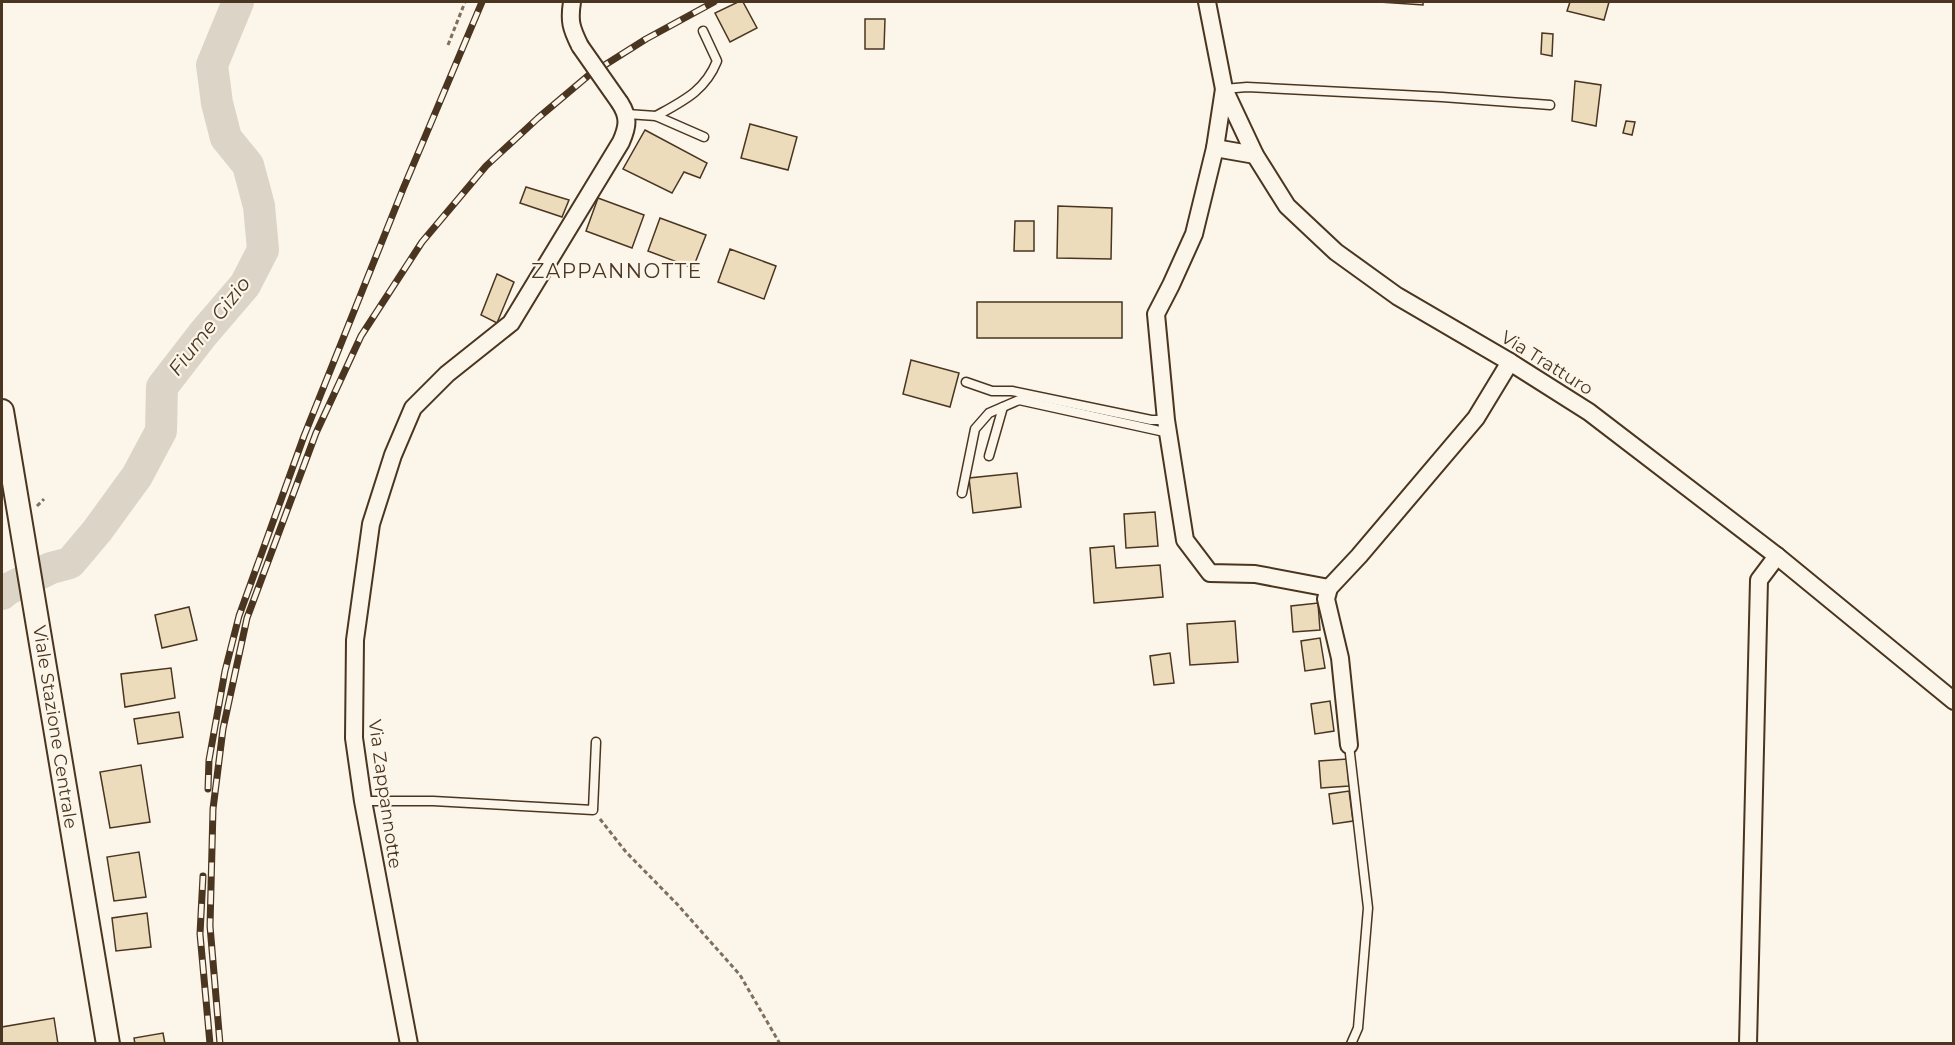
<svg xmlns="http://www.w3.org/2000/svg" width="1955" height="1045" font-family="Montserrat,sans-serif">
	<rect width="100%" height="100%" fill="#fbf6e9"/>
	<g fill="none" stroke-linecap="round" stroke-linejoin="round">
		<polyline stroke="#dcd4c6" stroke-width="32" points="2,594 8,589 51,568 70,563 97,531 137,476 161,431 162,387 203,334 245,285 263,250 259,206 248,165 226,138 217,103 212,65 238,2"/>
	</g>
	<g fill="#ecdcbc" stroke="#4a3520" stroke-width="1.5">
		<polygon points="738,2 743,2 757,28 730,42 715,13"/>
		<polygon points="1379,2 1423,2 1423,5"/>
		<polygon points="1570,2 1609,2 1604,20 1567,11"/>
		<polygon points="865,19 885,19 884,49 865,49"/>
		<polygon points="1542,33 1553,34 1552,56 1541,54"/>
		<polygon points="1575,81 1601,85 1596,126 1572,121"/>
		<polygon points="1626,121 1635,122 1632,135 1623,133"/>
		<polygon points="750,124 797,137 788,170 741,158"/>
		<polygon points="645,130 707,163 700,178 684,172 672,193 623,169"/>
		<polygon points="526,187 569,200 562,217 520,203"/>
		<polygon points="598,198 644,215 632,248 586,231"/>
		<polygon points="1058,206 1112,208 1111,259 1057,258"/>
		<polygon points="660,218 706,235 693,268 648,251"/>
		<polygon points="1015,221 1034,221 1034,251 1014,251"/>
		<polygon points="730,249 776,266 764,299 718,282"/>
		<polygon points="497,274 514,282 497,323 481,315"/>
		<rect x="977" y="302" width="145" height="36"/>
		<polygon points="911,360 959,373 950,407 903,394"/>
		<polygon points="1017,473 1021,507 973,513 969,478"/>
		<polygon points="1155,512 1158,546 1126,548 1124,514"/>
		<polygon points="1114,546 1116,568 1160,565 1163,597 1094,603 1090,548"/>
		<polygon points="1318,603 1320,630 1293,632 1291,606"/>
		<polygon points="189,607 197,640 162,648 155,615"/>
		<polygon points="1235,621 1238,662 1190,665 1187,624"/>
		<polygon points="1320,638 1325,668 1305,671 1301,641"/>
		<polygon points="1170,653 1174,683 1154,685 1150,656"/>
		<polygon points="171,668 175,698 125,707 121,674"/>
		<polygon points="1330,701 1334,731 1315,734 1311,704"/>
		<polygon points="179,712 183,737 138,744 134,719"/>
		<polygon points="1347,759 1349,786 1321,788 1319,761"/>
		<polygon points="141,765 150,822 110,828 100,772"/>
		<polygon points="1349,791 1353,821 1333,824 1329,794"/>
		<polygon points="139,852 146,897 114,901 107,857"/>
		<polygon points="147,913 151,947 116,951 112,918"/>
		<polygon points="54,1018 58,1044 2,1044 2,1027"/>
		<polygon points="163,1033 165,1044 135,1044 134,1038"/>
	</g>
	<g fill="none" stroke-linecap="round" stroke-linejoin="round">
		<g stroke="#4a3520" stroke-width="11">
			<g id="lane">
				<polyline points="1224,89 1247,87 1442,97 1550,105"/>
				<polyline points="627,114 656,116 704,137"/>
				<path d="M656,116C683,101 705,91 717,61L703,31"/>
				<polyline points="966,382 992,391 1012,391 1151,420 1166,420"/>
				<polyline points="989,456 1003,407"/>
				<polyline points="962,493 975,429 989,413 1019,400 1169,433"/>
				<polyline points="1349,745 1368,908 1358,1028 1351,1044"/>
				<polyline points="363,801 433,801 593,810 596,742"/>
			</g>
		</g>
		<g stroke="#4a3520" stroke-width="20">
			<g id="street">
				<path d="M572,2C569,21 571,28 580,46"/>
				<polyline points="1207,2 1224,89 1255,155 1287,206 1336,252 1397,296 1510,362 1589,412 1777,556 1954,701"/>
				<polyline points="1224,89 1215,148 1194,234 1171,285 1156,314 1166,420 1185,540 1210,573 1255,574 1329,588"/>
				<polyline points="1215,148 1255,155"/>
				<polyline points="1349,745 1340,658 1326,599 1329,588 1359,556 1476,418 1510,362"/>
				<path d="M409,1044L363,801L354,738L355,640L371,524L393,455L413,408L447,374L511,323L621,142C628,126 629,117 620,103"/>
				<polyline points="1748,1044 1759,580 1777,556"/>
			</g>
		</g>
		<g stroke="#4a3520" stroke-width="26">
			<polyline id="secondary" points="2,411 108,1044"/>
		</g>
		<g stroke="#7f6f5c" stroke-width="3" stroke-dasharray="4.5 3" stroke-linecap="butt">
			<polyline points="448,45 465,2"/>
			<polyline points="37,506 44,499"/>
			<polyline points="600,819 626,852 677,904 740,975 780,1044"/>
		</g>
		<use href="#lane" stroke="#fbf6e9" stroke-width="8"/>
		<use href="#street" stroke="#fbf6e9" stroke-width="16"/>
		<use href="#secondary" stroke="#fbf6e9" stroke-width="22"/>
		<g stroke="#4a3520" stroke-width="7">
			<g id="rail">
				<polyline points="208,789 209,760 225,671 239,616 304,436 403,189 482,2"/>
				<polyline points="203,876 200,934 210,1044"/>
				<polyline points="220,1044 210,926 213,809 223,729 247,618 316,433 361,336 422,242 486,166 538,118 589,75 646,39 714,2"/>
			</g>
		</g>
		<use href="#rail" stroke="#fbf6e9" stroke-width="4.5" stroke-dasharray="14" stroke-linecap="butt"/>
		<g stroke="#4a3520" stroke-width="20" stroke-linecap="butt">
			<polyline id="street-bridge" points="580,46 620,103"/>
		</g>
		<use href="#street-bridge" stroke="#fbf6e9" stroke-width="16"/>
	</g>
	<g text-anchor="middle" dominant-baseline="central" stroke-width="4.5" stroke-linejoin="round" paint-order="stroke">
		<g font-size="18" fill="#4a3520" stroke="#fbf6e9">
			<text transform="translate(1547 363) rotate(32)">Via Tratturo</text>
			<text transform="translate(55 727) rotate(81)">Viale Stazione Centrale</text>
			<text transform="translate(385 794) rotate(82)">Via Zappannotte</text>
		</g>
		<g font-size="20" letter-spacing="1.5" fill="#4a3520" stroke="#fbf6e9">
			<text x="617" y="271">ZAPPANNOTTE</text>
		</g>
		<g font-size="20" font-style="italic" fill="#4a3520" stroke="#fbf6e9">
			<text transform="translate(209 326) rotate(-52)">Fiume Gizio</text>
		</g>
	</g>
	<rect width="1955" height="1045" fill="none" stroke="#4a3520" stroke-width="6"/>
</svg>
